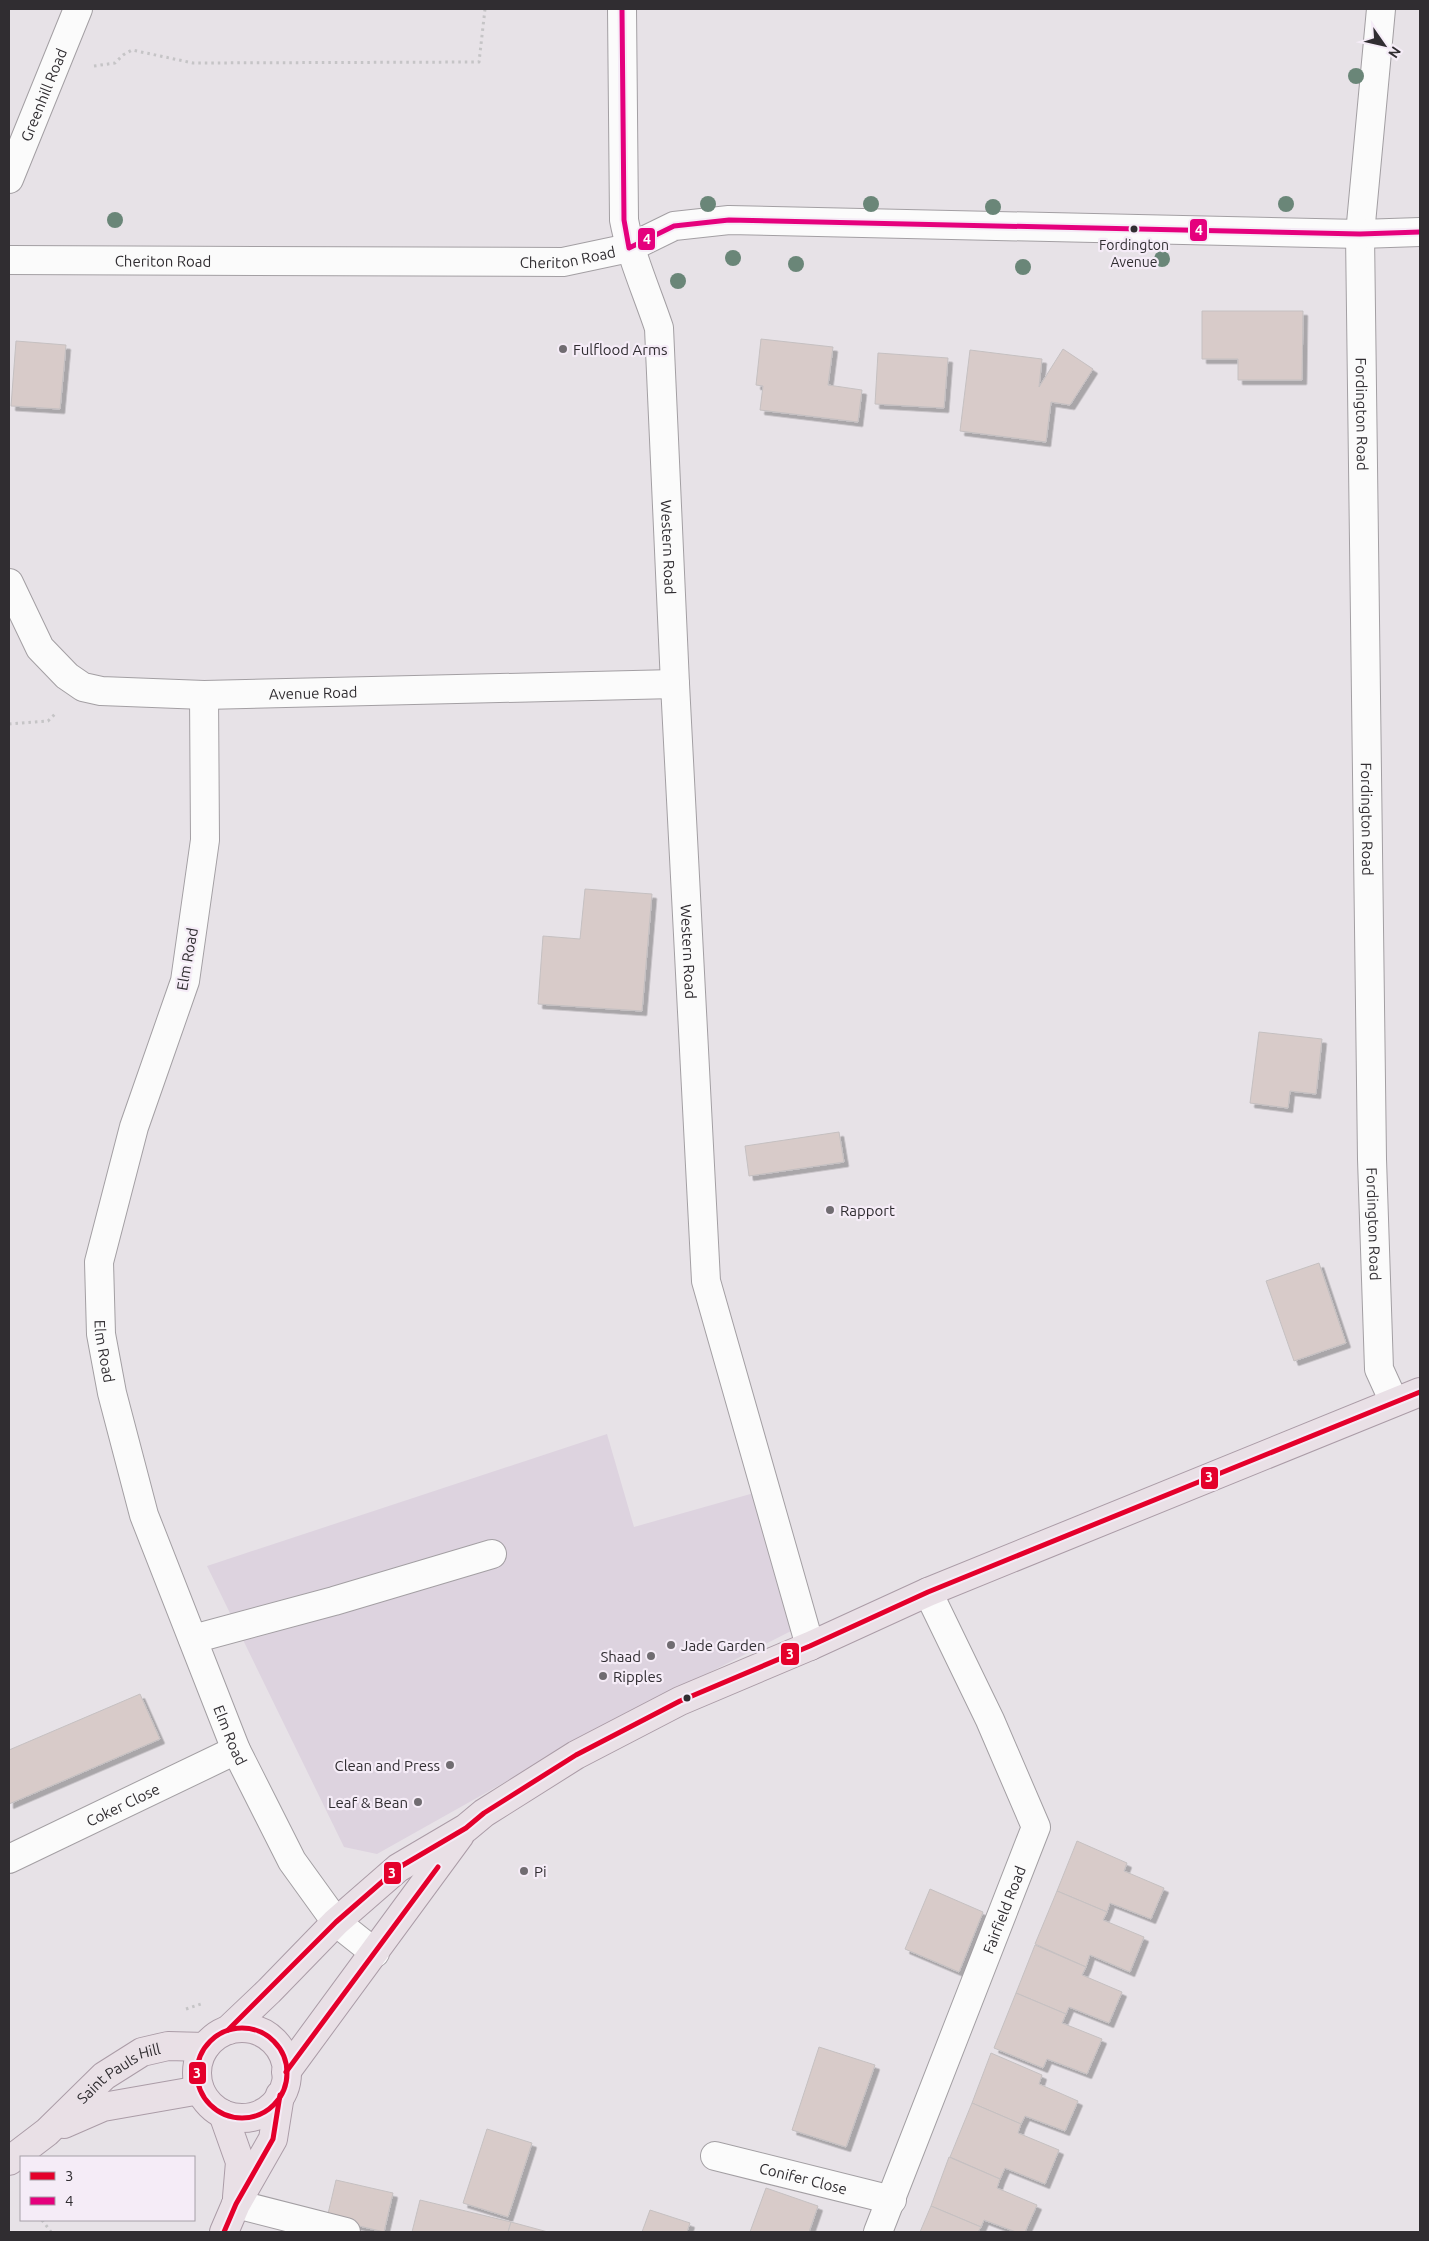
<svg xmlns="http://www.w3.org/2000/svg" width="1429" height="2241" font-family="Ubuntu,sans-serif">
	<defs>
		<filter id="shadow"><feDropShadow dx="4.5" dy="4.5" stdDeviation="0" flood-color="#0004"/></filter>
	</defs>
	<rect width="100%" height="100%" fill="#e7e2e7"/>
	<polygon fill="#ddd3df" points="607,1434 634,1527 761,1491 797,1628 612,1722 377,1854 344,1847 207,1566"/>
	<g fill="#d8cbc9" stroke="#c5c0c1" filter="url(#shadow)">
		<polygon points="1202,311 1303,311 1302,380 1238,380 1238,359 1202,359"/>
		<polygon points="761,339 833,347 828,385 862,390 858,422 760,410 763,386 756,385"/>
		<polygon points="16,341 66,345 60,409 11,406"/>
		<polygon points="1063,349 1093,369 1070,405 1051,402 1046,442 960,431 970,350 1042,359 1039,387"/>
		<polygon points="878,353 948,358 944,408 875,404"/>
		<polygon points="585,889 652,894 642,1011 538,1004 543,936 580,939"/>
		<polygon points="1259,1032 1322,1039 1316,1094 1290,1091 1288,1108 1250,1103"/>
		<polygon points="839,1132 844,1162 749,1176 745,1146"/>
		<polygon points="1319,1263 1346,1343 1294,1361 1266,1281"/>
		<polygon points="140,1694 160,1739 9,1804 9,1750"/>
		<polygon points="1077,1841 1127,1863 1124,1871 1164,1888 1151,1919 1110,1903 1107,1912 1057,1891"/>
		<polygon points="930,1889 983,1912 959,1972 905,1949"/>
		<polygon points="1057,1891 1107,1912 1103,1920 1144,1937 1130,1972 1090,1955 1086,1967 1035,1944"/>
		<polygon points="1035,1945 1086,1967 1082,1975 1122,1992 1109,2023 1069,2007 1066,2014 1016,1993"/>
		<polygon points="1016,1993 1066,2014 1062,2023 1102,2039 1087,2074 1047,2059 1043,2068 994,2048"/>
		<polygon points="819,2047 875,2065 846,2147 792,2130"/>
		<polygon points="991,2053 1042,2075 1039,2084 1078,2101 1065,2131 1025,2116 1021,2124 972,2103"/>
		<polygon points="972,2103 1021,2124 1018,2133 1059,2150 1045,2184 1005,2168 1000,2179 950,2157"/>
		<polygon points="487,2129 532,2143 508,2217 463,2203"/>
		<polygon points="949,2157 1000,2179 997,2188 1037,2205 1025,2232 1016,2232 984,2220 981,2227 931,2206"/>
		<polygon points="336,2180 393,2193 384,2232 327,2218"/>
		<polygon points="766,2188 818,2206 809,2232 750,2232"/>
		<polygon points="420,2200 511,2222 508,2232 412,2232"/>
		<polygon points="931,2206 981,2227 978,2232 920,2232"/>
		<polygon points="650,2210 690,2223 687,2232 642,2232"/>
		<polygon points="511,2222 548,2232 508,2232"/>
	</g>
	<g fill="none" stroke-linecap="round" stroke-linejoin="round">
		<g stroke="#a39fa3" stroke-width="30">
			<g id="minor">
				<path id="s1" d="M622,9L624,220C631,257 647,292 659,328L675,684L706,1281L810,1646"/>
				<path id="s2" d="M1381,9L1360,234L1372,1159L1379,1369L1394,1402"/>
				<path id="s3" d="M9,179L78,9"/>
				<path id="s4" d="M9,260L563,262L629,248L674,226L729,220L1360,234L1420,232"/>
				<path id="s5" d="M9,583L40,648L67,676L83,687L101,691L204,695L675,684"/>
				<path id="s6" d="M204,695L205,840L185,981L134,1127L99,1262L101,1334L112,1393L144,1515L236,1750L292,1861L336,1922L375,1953"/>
				<polyline points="193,1639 334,1601 492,1554"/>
				<path id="s7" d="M9,1859L236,1750"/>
				<path id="s8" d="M715,2156L892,2200"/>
				<polyline points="236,2204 346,2232"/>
				<path id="s9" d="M878,2232L1036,1827L990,1720L928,1592"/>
			</g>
		</g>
		<g stroke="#ab9ca7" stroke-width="30">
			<g id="major">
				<circle cx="242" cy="2073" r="45"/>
				<polyline points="228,2030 269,1991 336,1922 398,1868 466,1828 484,1813 576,1755 680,1701 810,1646 928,1592 1420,1392"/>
				<polyline points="286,2072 460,1835"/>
				<polyline points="223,2114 240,2162 237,2197"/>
				<polyline points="64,2124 103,2107 200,2090"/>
				<path id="s10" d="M9,2161L47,2132L104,2076L142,2052L168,2046L205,2047"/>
				<polyline points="224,2232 236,2204 273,2139 280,2095"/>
			</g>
		</g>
		<g stroke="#c5c4c6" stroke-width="3" stroke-dasharray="2.5 4" stroke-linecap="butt">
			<polyline points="94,66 115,63 123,55 132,50 193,63 479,62 485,9"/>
			<polyline points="9,724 48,721 57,712"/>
			<polyline points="186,2009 204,2003"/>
			<polyline points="42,2220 51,2232"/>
		</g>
		<use href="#minor" stroke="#fbfbfb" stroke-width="28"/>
		<use href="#major" stroke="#e9e0e6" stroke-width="28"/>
		<g stroke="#f5ecf7" stroke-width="9">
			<g id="bus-1">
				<circle cx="242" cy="2073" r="45"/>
				<polyline points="228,2030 336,1922 398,1868 466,1828 484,1813 576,1755 680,1701 810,1646 928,1592 1420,1392"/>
				<polyline points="286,2072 438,1867"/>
				<polyline points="224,2232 236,2204 273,2139 280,2095"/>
			</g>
		</g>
		<g stroke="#f5ecf7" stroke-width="9">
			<polyline id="bus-2" points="622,9 624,220 629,248 674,226 729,220 1360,234 1420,232"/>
		</g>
		<use href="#bus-1" stroke="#e4002b" stroke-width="5"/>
		<use href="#bus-2" stroke="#e5007d" stroke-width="5"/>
	</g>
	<g fill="#6a8678">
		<circle cx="1356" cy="76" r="8"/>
		<circle cx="708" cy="204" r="8"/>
		<circle cx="871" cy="204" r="8"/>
		<circle cx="1286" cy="204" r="8"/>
		<circle cx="993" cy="207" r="8"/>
		<circle cx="115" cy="220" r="8"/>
		<circle cx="733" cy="258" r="8"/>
		<circle cx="1162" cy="259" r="8"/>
		<circle cx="796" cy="264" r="8"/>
		<circle cx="1023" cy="267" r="8"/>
		<circle cx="678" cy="281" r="8"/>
	</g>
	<g fill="#302d31" stroke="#f5ecf7" stroke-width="2">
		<circle cx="1134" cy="229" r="4.5"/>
		<circle cx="687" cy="1698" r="4.5"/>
	</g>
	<g fill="#706c71" stroke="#f5ecf7" stroke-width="2">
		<circle cx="563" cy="349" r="5"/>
		<circle cx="830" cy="1210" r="5"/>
		<circle cx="671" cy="1645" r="5"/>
		<circle cx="651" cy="1656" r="5"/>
		<circle cx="603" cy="1676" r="5"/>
		<circle cx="450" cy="1765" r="5"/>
		<circle cx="418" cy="1802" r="5"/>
		<circle cx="524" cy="1871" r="5"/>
	</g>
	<g text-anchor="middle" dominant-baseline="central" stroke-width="4.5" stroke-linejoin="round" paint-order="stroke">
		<g font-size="14" fill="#302d31" stroke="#f5ecf7">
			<text x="1134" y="245">Fordington<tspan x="1134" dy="17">Avenue</tspan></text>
		</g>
		<g font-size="15" fill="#302d31" stroke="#f5ecf7">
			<text stroke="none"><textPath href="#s3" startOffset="91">Greenhill Road</textPath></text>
			<text stroke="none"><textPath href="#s4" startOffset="559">Cheriton Road</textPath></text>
			<text stroke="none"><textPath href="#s4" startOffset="154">Cheriton Road</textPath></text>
			<text stroke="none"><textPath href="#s2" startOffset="406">Fordington Road</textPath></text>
			<text stroke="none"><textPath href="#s1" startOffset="544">Western Road</textPath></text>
			<text stroke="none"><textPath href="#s5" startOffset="361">Avenue Road</textPath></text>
			<text stroke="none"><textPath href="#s2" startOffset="811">Fordington Road</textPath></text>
			<text stroke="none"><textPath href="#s1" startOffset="949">Western Road</textPath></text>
			<text transform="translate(187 959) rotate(-80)">Elm Road</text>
			<text stroke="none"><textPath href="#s2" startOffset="1216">Fordington Road</textPath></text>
			<text stroke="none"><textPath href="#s6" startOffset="671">Elm Road</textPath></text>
			<text stroke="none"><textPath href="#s6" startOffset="1076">Elm Road</textPath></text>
			<text stroke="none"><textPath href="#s7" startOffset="126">Coker Close</textPath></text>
			<text stroke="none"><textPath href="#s9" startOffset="346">Fairfield Road</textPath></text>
			<text stroke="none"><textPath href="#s10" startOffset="142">Saint Pauls Hill</textPath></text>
			<text stroke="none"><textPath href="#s8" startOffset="91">Conifer Close</textPath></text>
		</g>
		<g font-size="15" fill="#302d31" stroke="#f5ecf7" text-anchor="start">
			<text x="573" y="349">Fulflood Arms</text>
			<text x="840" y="1210">Rapport</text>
			<text x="681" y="1645">Jade Garden</text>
			<text x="641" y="1656" text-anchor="end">Shaad</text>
			<text x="613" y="1676">Ripples</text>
			<text x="440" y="1765" text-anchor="end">Clean and Press</text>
			<text x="408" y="1802" text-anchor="end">Leaf &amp; Bean</text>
			<text x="534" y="1871">Pi</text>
		</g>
	</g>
	<g stroke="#f5ecf7" stroke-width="2">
		<rect x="1189" y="218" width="19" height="24" rx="5" fill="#e5007d"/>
		<rect x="637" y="227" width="19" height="24" rx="5" fill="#e5007d"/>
		<rect x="1200" y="1466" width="19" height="24" rx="5" fill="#e4002b"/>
		<rect x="780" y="1642" width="20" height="24" rx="5" fill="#e4002b"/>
		<rect x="383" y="1861" width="19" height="24" rx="5" fill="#e4002b"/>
		<rect x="188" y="2061" width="19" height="24" rx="5" fill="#e4002b"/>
	</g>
	<g font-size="14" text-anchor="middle" font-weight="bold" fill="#fff">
		<text x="1199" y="235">4</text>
		<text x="647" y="244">4</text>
		<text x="1209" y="1482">3</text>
		<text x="790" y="1659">3</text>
		<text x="392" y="1878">3</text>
		<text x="197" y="2078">3</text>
	</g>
	<rect width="1429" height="2241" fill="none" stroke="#302d31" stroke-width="20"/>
	<rect x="20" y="2156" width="175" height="65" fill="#f5ecf7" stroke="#a6a0a8"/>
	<rect x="30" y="2172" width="25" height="8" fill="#e4002b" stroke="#a6a0a8"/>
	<text x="65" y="2181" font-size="15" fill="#302d31">3</text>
	<rect x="30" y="2197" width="25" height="8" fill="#e5007d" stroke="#a6a0a8"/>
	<text x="65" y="2206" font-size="15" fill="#302d31">4</text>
	<g transform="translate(1384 45) rotate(124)" stroke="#f5ecf7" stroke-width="4" paint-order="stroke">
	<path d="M0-4L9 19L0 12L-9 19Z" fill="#302d31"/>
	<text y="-8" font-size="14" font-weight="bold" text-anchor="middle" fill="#302d31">N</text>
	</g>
</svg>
